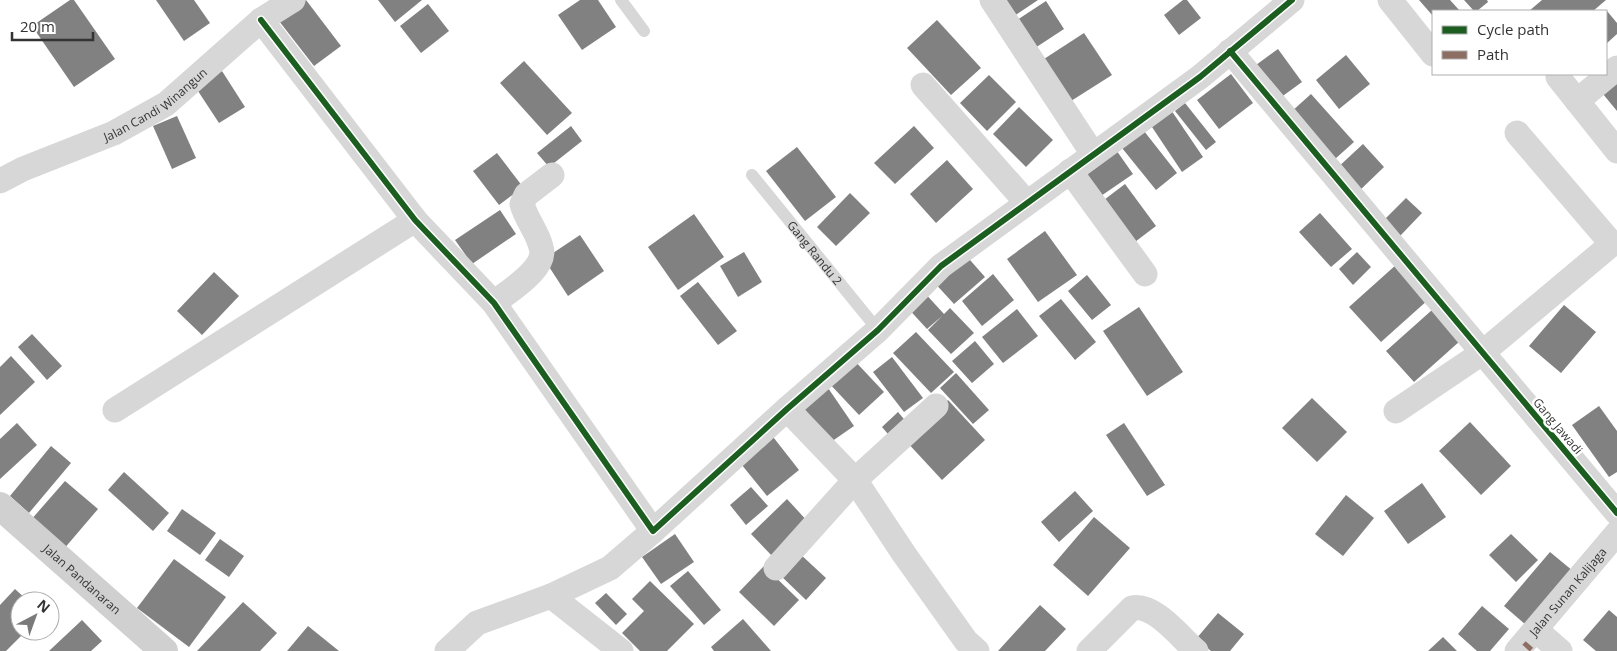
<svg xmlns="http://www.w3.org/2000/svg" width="1617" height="651" font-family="'Open Sans',sans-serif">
	<rect width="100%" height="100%" fill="#fff"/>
	<g fill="#818181">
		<polygon points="70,0 74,0 115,59 74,87 32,26"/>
		<polygon points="156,0 194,0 210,23 184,41"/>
		<polygon points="306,0 341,46 314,66 279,21"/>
		<polygon points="378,0 422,0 395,22"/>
		<polygon points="580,0 598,0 616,27 582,50 558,15"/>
		<polygon points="1003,0 1038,0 1014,16"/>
		<polygon points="1183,0 1187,0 1201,18 1179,35 1164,15"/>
		<polygon points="1419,0 1450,0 1460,11 1433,11 1433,16"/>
		<polygon points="1464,0 1487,0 1488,2 1477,11 1474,11"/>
		<polygon points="1542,0 1606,0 1593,11 1529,11"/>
		<polygon points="1046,1 1064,29 1035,48 1017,20"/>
		<polygon points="428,4 449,31 421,53 400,26"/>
		<polygon points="1607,11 1617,23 1617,34 1606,44"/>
		<polygon points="937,20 981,68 951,95 907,48"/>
		<polygon points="1084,33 1112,75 1071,101 1044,59"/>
		<polygon points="1278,49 1302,82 1280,98 1256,65"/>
		<polygon points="1346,55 1370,84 1339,109 1316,80"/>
		<polygon points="524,61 572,113 547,135 500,83"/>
		<polygon points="222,71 245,107 219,123 196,88"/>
		<polygon points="1617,72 1617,111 1598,88"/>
		<polygon points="1231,74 1253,103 1219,129 1197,100"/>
		<polygon points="989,75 1016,102 987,131 960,103"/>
		<polygon points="1311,94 1354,142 1335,159 1291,112"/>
		<polygon points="1185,103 1216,142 1206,150 1175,111"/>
		<polygon points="1019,107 1053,140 1026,167 993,134"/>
		<polygon points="1169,107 1203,157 1182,172 1148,121"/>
		<polygon points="177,116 196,158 172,169 153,126"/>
		<polygon points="571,126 582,141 549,167 537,153"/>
		<polygon points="914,126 934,148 895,184 874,163"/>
		<polygon points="1144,131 1177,173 1156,190 1122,148"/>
		<polygon points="1363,144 1384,167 1357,193 1335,170"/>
		<polygon points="797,147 836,197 805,221 766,171"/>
		<polygon points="1114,147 1133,174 1098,198 1079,171"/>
		<polygon points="497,153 523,187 499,205 473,171"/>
		<polygon points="947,160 973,189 936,223 910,194"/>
		<polygon points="1125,184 1156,226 1127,248 1096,206"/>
		<polygon points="850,193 870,213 836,246 817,227"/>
		<polygon points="1406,198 1422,213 1400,236 1384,220"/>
		<polygon points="500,210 516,234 472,264 455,240"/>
		<polygon points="1320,213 1352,249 1331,267 1299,232"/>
		<polygon points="694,214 724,257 678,290 648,247"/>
		<polygon points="1045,231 1077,275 1038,302 1007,259"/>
		<polygon points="580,235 604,271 568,296 544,259"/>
		<polygon points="744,252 762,282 738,297 720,266"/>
		<polygon points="963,252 985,277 954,304 932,280"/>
		<polygon points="1357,252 1371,267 1353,285 1339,269"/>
		<polygon points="1397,264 1429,299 1381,342 1349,307"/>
		<polygon points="214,272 239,296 202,335 177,311"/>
		<polygon points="993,274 1014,300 982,326 962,301"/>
		<polygon points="1087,275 1111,305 1092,320 1068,291"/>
		<polygon points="698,282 737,331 718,345 680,296"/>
		<polygon points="922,290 944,314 950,308 974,333 951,354 928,330 942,316 927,329 905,305"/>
		<polygon points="1061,299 1096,342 1075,360 1039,316"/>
		<polygon points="1564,305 1596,332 1561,373 1529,346"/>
		<polygon points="1139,307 1183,372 1147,396 1103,331"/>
		<polygon points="1017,309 1038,336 1003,363 982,337"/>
		<polygon points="1432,310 1460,341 1414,382 1386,351"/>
		<polygon points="916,332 954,372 931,393 893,353"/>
		<polygon points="32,334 62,366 47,380 18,347"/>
		<polygon points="975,341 994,364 972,383 952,361"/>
		<polygon points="11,356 35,382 0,415 0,367"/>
		<polygon points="892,357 923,398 904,412 873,372"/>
		<polygon points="852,358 884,392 859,415 827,381"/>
		<polygon points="956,373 989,410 973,424 940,388"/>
		<polygon points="826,385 854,426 828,444 800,402"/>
		<polygon points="1312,398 1347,432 1317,462 1282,428"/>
		<polygon points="948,400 985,440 942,480 905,440"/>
		<polygon points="1599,406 1617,431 1617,472 1609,477 1572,425"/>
		<polygon points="898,412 909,425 893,440 882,427"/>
		<polygon points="1470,422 1511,466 1481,495 1439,451"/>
		<polygon points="17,423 37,445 0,479 0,439"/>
		<polygon points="1124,423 1165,485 1147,496 1106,435"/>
		<polygon points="770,433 799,470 767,496 737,459"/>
		<polygon points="51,446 71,463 29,513 10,496"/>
		<polygon points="124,472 169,513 153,531 108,490"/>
		<polygon points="65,481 98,509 63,550 30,521"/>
		<polygon points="1422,483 1446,517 1408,544 1384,511"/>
		<polygon points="751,487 768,506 746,525 730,505"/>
		<polygon points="1075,491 1093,511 1059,542 1041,522"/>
		<polygon points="1346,495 1374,518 1343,556 1315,534"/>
		<polygon points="787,499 810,524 774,558 751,534"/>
		<polygon points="182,509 216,533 200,555 167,531"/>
		<polygon points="1094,517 1130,548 1088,596 1053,565"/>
		<polygon points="675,534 694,562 661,584 642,557"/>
		<polygon points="1511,534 1538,560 1516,582 1489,555"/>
		<polygon points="220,539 244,556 229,577 205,560"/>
		<polygon points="1550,552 1573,571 1526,625 1504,606"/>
		<polygon points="799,553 826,578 806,600 779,574"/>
		<polygon points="174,559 226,597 189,647 137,608"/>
		<polygon points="764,566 799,600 774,626 739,592"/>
		<polygon points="688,571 721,610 704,625 670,586"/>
		<polygon points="650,581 694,624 667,651 640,651 622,633 644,611 632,599"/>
		<polygon points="15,589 28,601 20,601 20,631 26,631 6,651 0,651 0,605"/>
		<polygon points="606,593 627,614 616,625 595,603"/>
		<polygon points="243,602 277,633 260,651 197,651"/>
		<polygon points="1040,605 1066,629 1045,651 998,651"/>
		<polygon points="1482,606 1509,629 1490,651 1477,651 1458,634"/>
		<polygon points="1609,610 1617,617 1617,651 1596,651 1583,640"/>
		<polygon points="1218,613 1244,634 1230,651 1211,651 1196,639"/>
		<polygon points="743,619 771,651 714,651 711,647"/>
		<polygon points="82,620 102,641 91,651 49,651"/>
		<polygon points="308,626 339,651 287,651"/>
		<polygon points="1443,637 1457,651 1428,651"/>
	</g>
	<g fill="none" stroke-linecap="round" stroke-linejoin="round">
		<g stroke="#d7d7d7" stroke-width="12">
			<polyline points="621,0 644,31"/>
			<path id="s1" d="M752,175L878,330"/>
		</g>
		<g stroke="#d7d7d7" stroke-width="25">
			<polyline points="992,0 1093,154"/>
			<polyline points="1390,0 1433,54"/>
			<polyline points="261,20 415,220 494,303 653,531 787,409 878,330 941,266 1200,77 1292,0"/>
			<polyline points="1230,51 1617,513"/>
			<polyline points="1558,77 1617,151"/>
			<polyline points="923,85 1027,203"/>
			<polyline points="1577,101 1617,68"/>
			<polyline points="1070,171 1145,274"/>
			<path id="s2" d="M0,181L23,169L114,133L166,104L261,20L293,0"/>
			<path d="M494,303C509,291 548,268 541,247C537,231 526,219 522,204L526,195L552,175"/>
			<polyline points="787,409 855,480 904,554 966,641 977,651"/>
			<polyline points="115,410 415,220"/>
			<polyline points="1396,411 1482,353 1612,244 1517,133"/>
			<polyline points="776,568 855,480 936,406"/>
			<polyline points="551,596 621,651"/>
			<polyline points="1536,630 1560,651"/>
			<polyline points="447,651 477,623 551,596 610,568 653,531"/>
			<path d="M1089,651L1132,608C1154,603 1180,637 1196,651"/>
			<path id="s3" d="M1517,651L1617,533"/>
		</g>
		<path stroke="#d0d0d0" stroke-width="28" id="s4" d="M0,506L164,651"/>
		<polyline stroke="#8d6e63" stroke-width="5" stroke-dasharray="10 5" stroke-linecap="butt" points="1524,643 1533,651"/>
		<g stroke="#fff" stroke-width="9">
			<g id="cycleway">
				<polyline points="261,20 415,220 494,303 653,531 787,409 878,330 941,266 1200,77 1292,0"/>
				<polyline points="1230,51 1617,513"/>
			</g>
		</g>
		<use href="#cycleway" stroke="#1b5e20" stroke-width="6"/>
	</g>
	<g text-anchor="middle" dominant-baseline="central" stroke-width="5" stroke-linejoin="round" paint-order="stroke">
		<g font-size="12" fill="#333" stroke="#fff">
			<text stroke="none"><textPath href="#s2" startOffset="174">Jalan Candi Winangun</textPath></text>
			<text stroke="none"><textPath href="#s1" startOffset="100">Gang Randu 2</textPath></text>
			<text transform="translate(1558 426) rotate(50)">Gang Jawadi</text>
			<text stroke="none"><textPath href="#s4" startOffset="110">Jalan Pandanaran</textPath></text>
			<text stroke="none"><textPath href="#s3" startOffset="78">Jalan Sunan Kalijaga</textPath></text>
		</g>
	</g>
	<rect x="1432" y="10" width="175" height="65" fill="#ffffff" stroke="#adadad"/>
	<rect x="1442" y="26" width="25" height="8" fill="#1b5e20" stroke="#adadad"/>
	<text x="1477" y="35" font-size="15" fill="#333333">Cycle path</text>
	<rect x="1442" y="51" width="25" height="8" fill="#8d6e63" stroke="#adadad"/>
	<text x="1477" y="60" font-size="15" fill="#333333">Path</text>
	<g transform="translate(35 616) rotate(41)"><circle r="24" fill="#ffffff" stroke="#adadad"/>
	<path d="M0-4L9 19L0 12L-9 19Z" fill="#7a7a7a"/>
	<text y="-8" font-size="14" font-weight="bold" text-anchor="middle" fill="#333333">N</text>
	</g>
	<path d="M12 32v8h81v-8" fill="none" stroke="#333333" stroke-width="2.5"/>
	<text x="20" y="32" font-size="15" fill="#333333" stroke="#ffffff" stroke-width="4" paint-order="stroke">20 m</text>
</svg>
